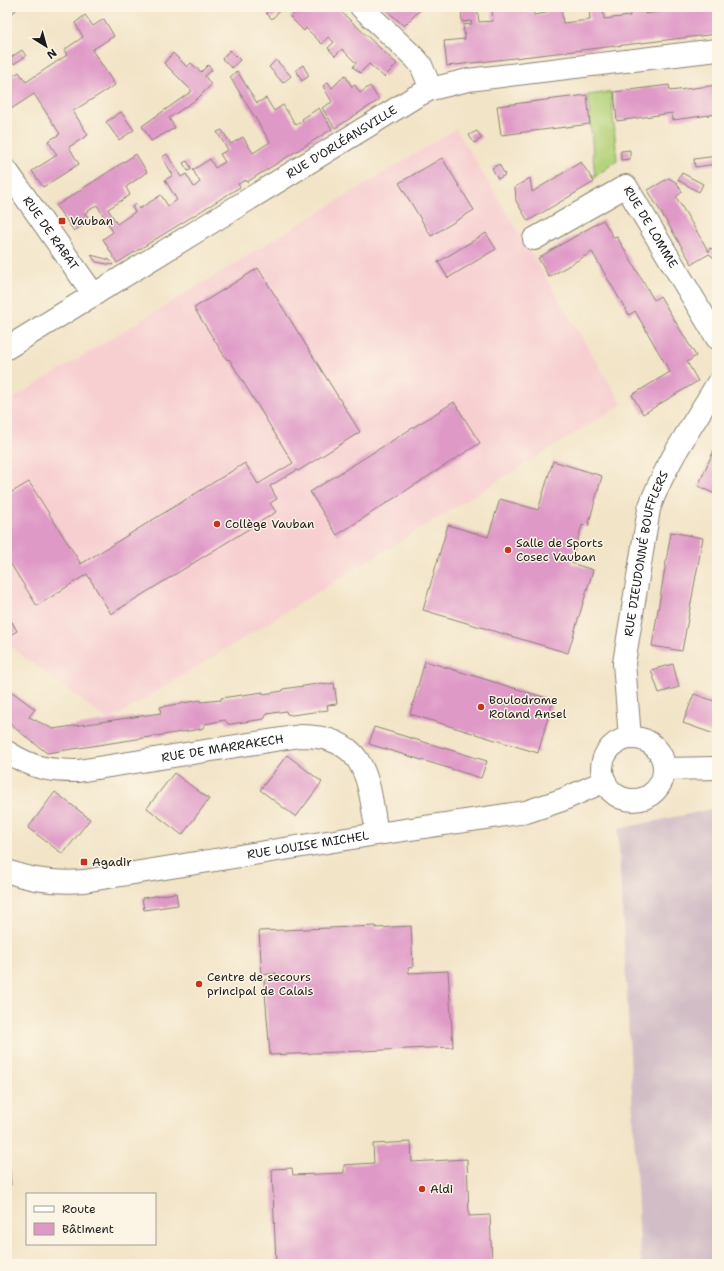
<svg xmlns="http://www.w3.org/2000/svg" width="724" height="1271" font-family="'Shantell Sans',sans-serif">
	<rect width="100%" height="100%" fill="#fcf5e5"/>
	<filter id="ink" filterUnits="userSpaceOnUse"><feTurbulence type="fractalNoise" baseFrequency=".025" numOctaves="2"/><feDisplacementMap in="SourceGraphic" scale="8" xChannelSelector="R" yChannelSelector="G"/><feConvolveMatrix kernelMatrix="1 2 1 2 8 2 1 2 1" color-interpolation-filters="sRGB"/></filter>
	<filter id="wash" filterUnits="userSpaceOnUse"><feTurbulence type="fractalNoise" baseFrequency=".012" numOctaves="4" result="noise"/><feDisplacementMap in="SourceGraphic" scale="16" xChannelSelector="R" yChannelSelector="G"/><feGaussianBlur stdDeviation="0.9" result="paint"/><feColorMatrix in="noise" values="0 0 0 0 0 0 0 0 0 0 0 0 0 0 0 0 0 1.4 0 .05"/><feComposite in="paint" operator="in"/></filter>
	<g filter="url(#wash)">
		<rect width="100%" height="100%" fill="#f2e4c7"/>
		<polygon fill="#f7cfd1" points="456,129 622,404 109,721 7,644 7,402"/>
		<polygon fill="#d2bdc6" points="717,808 717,1264 641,1264 618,829"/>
		<polygon fill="#b4d37a" stroke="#68784b" points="611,92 617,160 595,177 588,95"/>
		<g id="blocks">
			<g fill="#df99c7">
				<polygon points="7,7 19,7 7,19"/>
				<polygon points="272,7 282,8 272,19 266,13"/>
				<polygon points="294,7 336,7 397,64 384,77 369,64 360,73 353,67 356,63 342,49 335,56 328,48 334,42 328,37 322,44 306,28 304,31 290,17 297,10"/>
				<polygon points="383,7 423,7 404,26"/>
				<polygon points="477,7 479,22 493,21 492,11 504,10 504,7 518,7 519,12 533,11 534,15 546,13 546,7 561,7 563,23 590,20 589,7 603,7 604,19 630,16 629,7 644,7 645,14 659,12 658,7 685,7 686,9 717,7 717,34 447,66 444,41 465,39 463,25 472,24 471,21 462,22 461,8"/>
				<polygon points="85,15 93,26 104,19 114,36 92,50 115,85 73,111 88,135 69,147 79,164 43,187 32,171 57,155 48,141 60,134 34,94 8,111 7,80 19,72 26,82 67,55 64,50 83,37 75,23"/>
				<polygon points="22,50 26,56 14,64 10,58"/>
				<polygon points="230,50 240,60 232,68 222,59"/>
				<polygon points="173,53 187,67 191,63 201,72 208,65 212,70 205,76 211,85 197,99 169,118 175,128 151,141 142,126 192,91 164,63"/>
				<polygon points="276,60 291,76 283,83 269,67"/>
				<polygon points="303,65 309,76 302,81 296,70"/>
				<polygon points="237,71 257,103 266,98 274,111 283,105 296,125 303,121 302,119 319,108 332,129 247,182 246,180 238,184 240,187 117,263 103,239 113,232 97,205 85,213 90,221 74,231 56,206 136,154 147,172 126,187 130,195 108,209 117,224 135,212 132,207 136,204 139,209 161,195 168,206 177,200 165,180 173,175 162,157 167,154 181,177 186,174 194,187 200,182 193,170 210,159 215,168 225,162 220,154 228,150 217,132 222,130 231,144 243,137 253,153 270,142 230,77"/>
				<polygon points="345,75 352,87 355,85 360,93 370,86 379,100 335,128 322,108 332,102 323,86 328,82 332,88"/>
				<polygon points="669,85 670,91 717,85 717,114 673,120 672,113 617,121 614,92"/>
				<polygon points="587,95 590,124 501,135 497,106"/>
				<polygon points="121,112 134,130 119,140 106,122"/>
				<polygon points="477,131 482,138 474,143 469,135"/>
				<polygon points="630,150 630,159 621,160 621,151"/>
				<polygon points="717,156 717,164 695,167 694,159"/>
				<polygon points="442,158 474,210 431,236 399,183"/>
				<polygon points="187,161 192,169 188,171 183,163"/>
				<polygon points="581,162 594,182 528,221 516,201 515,187 530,178 532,192"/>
				<polygon points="499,164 505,175 498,179 492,168"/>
				<polygon points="682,173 703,184 699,192 678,180"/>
				<polygon points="669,178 677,183 682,192 676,197 709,252 710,248 717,251 717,260 709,254 692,264 653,199 648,190"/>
				<polygon points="603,220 614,238 617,237 654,300 660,296 696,356 687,362 698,381 643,414 632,395 670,372 635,311 629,315 592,252 549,277 538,258"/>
				<polygon points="486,233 496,249 448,278 438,262"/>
				<polygon points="91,255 110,260 113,265 96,262"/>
				<polygon points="258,268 360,432 298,471 297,470 270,486 277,499 270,503 276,512 111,614 87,574 37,606 7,558 7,495 29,482 81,564 245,463 258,484 293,463 229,359 227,360 194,308"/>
				<polygon points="454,402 480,443 337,535 310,492"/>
				<polygon points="717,443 717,495 698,486"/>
				<polygon points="553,461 602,476 588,526 582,525 571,563 593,570 568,653 423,610 448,525 488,537 500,499 538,510"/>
				<polygon points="671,532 703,538 682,651 652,646"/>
				<polygon points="12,622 17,631 7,637 7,626"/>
				<polygon points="425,661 553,700 538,753 410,714"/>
				<polygon points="673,664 679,687 659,693 651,670"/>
				<polygon points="324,683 324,685 334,683 337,704 327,705 328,710 292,715 287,714 286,711 267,714 264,719 231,724 228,724 225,720 205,724 203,728 201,729 47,753 7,722 7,688 35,709 29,717 53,729 161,713 160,707 201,700 201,702 221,700 221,698 263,692 263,694 283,691 283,689"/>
				<polygon points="694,694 717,702 717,735 683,723"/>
				<polygon points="374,727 487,761 481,778 369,744"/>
				<polygon points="287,755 322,782 296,817 260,790"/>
				<polygon points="174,773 209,799 182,835 147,808"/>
				<polygon points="55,792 90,819 63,854 28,828"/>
				<polygon points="176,893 178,905 144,910 142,898"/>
				<polygon points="376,926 376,928 411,926 413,967 408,968 409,973 448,971 453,1047 270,1055 264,980 277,979 276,973 262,975 259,931"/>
				<polygon points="411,1142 412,1162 467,1159 469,1216 490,1215 492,1264 276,1264 272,1169 292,1168 293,1175 344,1173 344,1165 374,1163 373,1144"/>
				<polygon points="8,1147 11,1185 7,1186 7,1148"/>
			</g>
		</g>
	</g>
	<g filter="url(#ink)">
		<use href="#blocks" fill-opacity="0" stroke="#878072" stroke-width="1"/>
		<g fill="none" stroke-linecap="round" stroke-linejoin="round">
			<g stroke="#878072" stroke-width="24">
				<g id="street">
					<polyline points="361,7 415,58 421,65 431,89"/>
					<path id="s1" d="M7,171L94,295"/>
					<path id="s2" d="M534,239L626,186L717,338"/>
					<path id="s3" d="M7,348L415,97L431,89L468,80L717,50"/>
					<path id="s4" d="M630,738L624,663L649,509C664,465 693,425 717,384"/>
					<circle cx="633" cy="769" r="31"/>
					<path id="s5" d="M7,752C33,768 48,771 78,771L300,736C368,736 368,780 377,834"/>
					<polyline points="664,769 717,768"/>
					<path id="s6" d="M7,871C32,881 57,883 84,881L377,834L526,812L562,800L605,781"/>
				</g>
			</g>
			<use href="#street" stroke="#fff" stroke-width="22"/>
		</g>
	</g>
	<g fill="#c8321e" stroke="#fcf5e5" stroke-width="1.5">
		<rect x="58" y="217" width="8" height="8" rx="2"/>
		<circle cx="217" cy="524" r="4"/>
		<circle cx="508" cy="550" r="4"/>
		<circle cx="481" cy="707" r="4"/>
		<rect x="80" y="858" width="8" height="8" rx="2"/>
		<circle cx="199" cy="984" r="4"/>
		<circle cx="422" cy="1189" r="4"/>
	</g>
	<g text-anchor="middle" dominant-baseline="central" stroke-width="3" stroke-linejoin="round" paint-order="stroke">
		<g font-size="12" fill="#1c1c1c" stroke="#fcf5e5">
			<text stroke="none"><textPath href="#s3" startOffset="393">RUE D'ORLÉANSVILLE</textPath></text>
			<text stroke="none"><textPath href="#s2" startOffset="154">RUE DE LOMME</textPath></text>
			<text stroke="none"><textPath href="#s1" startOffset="76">RUE DE RABAT</textPath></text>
			<text stroke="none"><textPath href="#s4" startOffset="187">RUE DIEUDONNÉ BOUFFLERS</textPath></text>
			<text stroke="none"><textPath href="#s5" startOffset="221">RUE DE MARRAKECH</textPath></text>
			<text stroke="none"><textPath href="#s6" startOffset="305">RUE LOUISE MICHEL</textPath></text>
		</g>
		<g font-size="12" fill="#1c1c1c" stroke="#fcf5e5" text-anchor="start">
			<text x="70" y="221">Vauban</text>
			<text x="225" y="524">Collège Vauban</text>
			<text x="516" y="543">Salle de Sports<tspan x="516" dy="14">Cosec Vauban</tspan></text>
			<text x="489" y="700">Boulodrome<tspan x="489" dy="14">Roland Ansel</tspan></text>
			<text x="92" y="862">Agadir</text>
			<text x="207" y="977">Centre de secours<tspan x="207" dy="14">principal de Calais</tspan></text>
			<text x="430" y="1189">Aldi</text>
		</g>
	</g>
	<rect width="724" height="1271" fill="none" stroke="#fcf5e5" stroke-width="24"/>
	<rect x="26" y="1193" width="130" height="52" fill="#fcf5e5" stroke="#a29e95"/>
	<rect x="34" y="1206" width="20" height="6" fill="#ffffff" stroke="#a29e95"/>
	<text x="62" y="1213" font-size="12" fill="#1c1c1c">Route</text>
	<rect x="34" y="1223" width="20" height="12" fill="#df99c7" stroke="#a29e95"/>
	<text x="62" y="1233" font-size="12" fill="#1c1c1c">Bâtiment</text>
	<g transform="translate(46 46) rotate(143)" stroke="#fcf5e5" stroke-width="3" paint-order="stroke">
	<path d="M0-3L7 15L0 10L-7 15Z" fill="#1c1c1c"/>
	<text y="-6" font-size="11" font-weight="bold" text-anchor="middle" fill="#1c1c1c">N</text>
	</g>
</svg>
